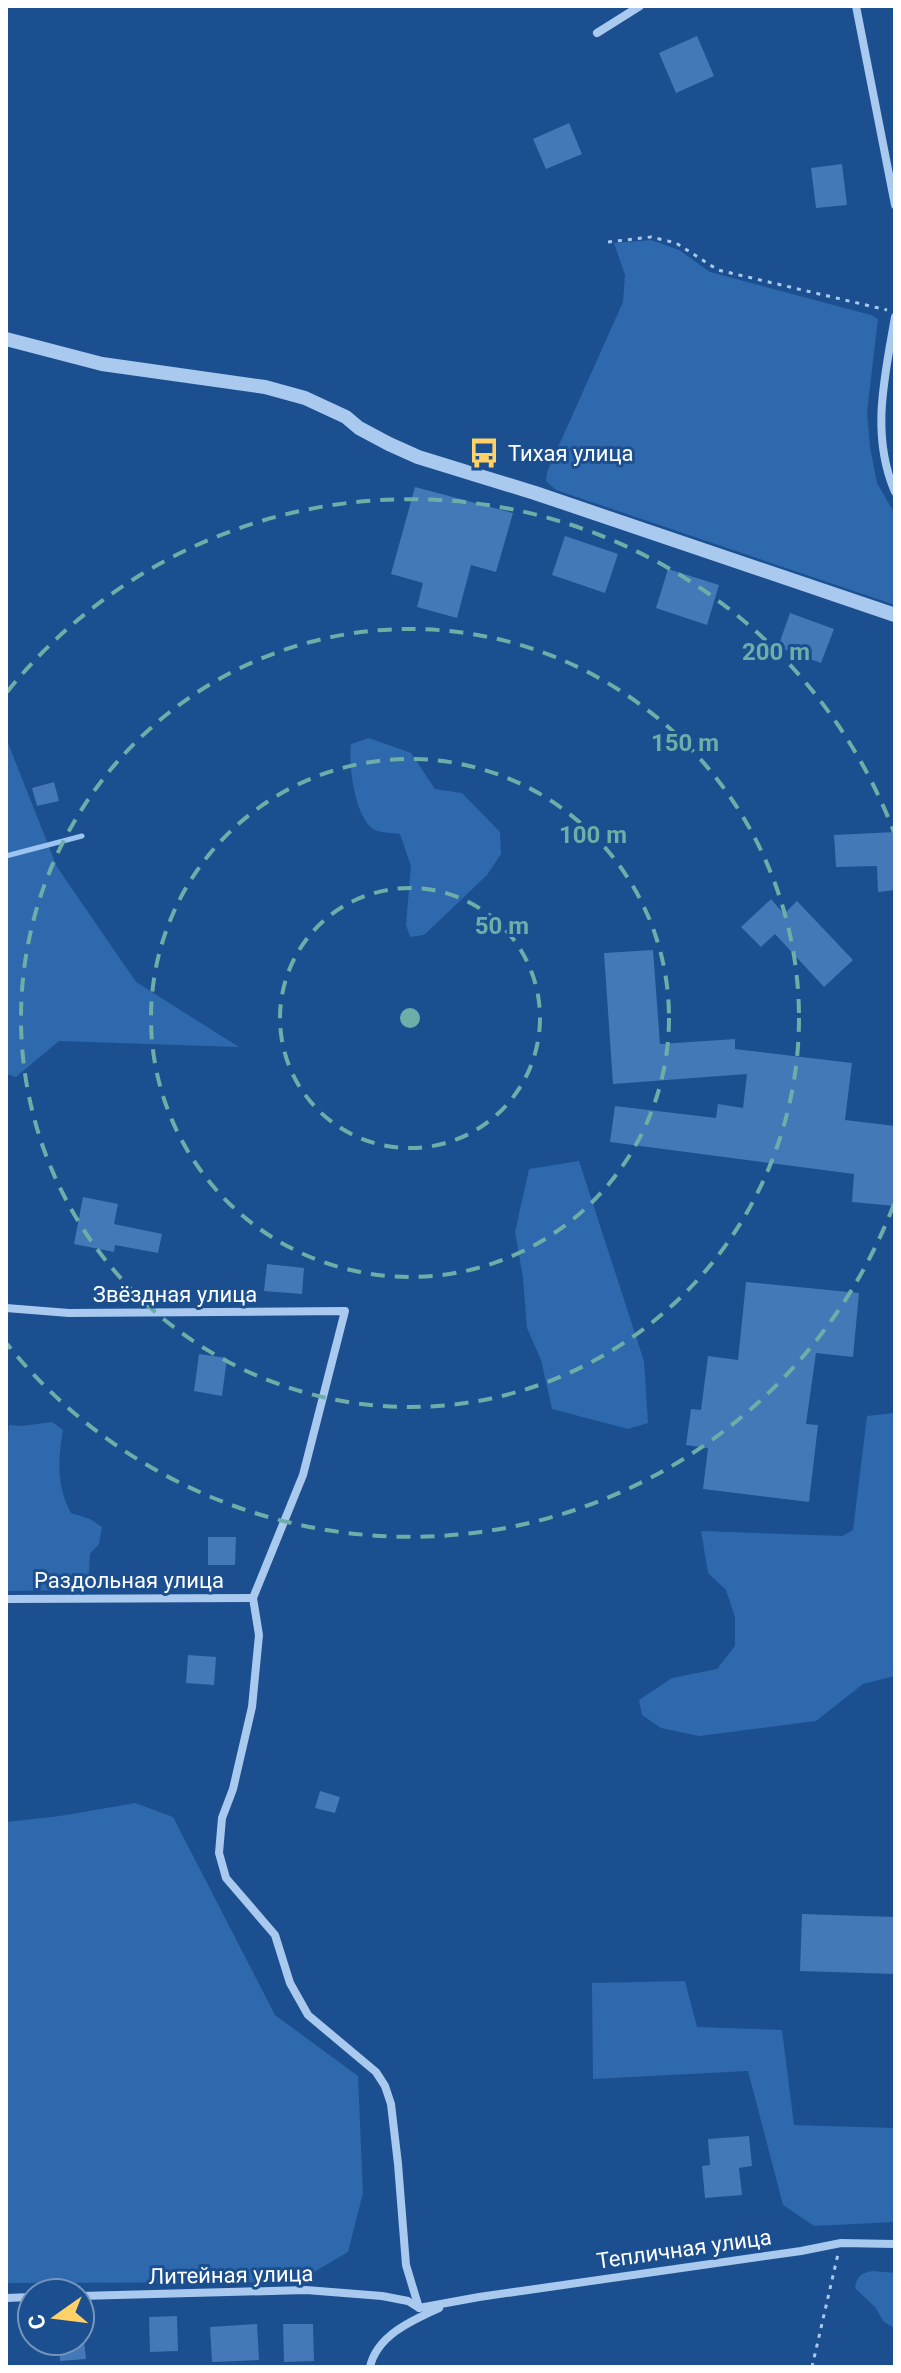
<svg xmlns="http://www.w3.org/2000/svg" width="901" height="2373" font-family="Roboto,sans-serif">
	<rect width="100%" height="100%" fill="#1b4f8f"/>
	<g fill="#2e69ad">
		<polygon points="651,240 679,250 710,272 871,315 878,319 867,412 870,447 877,483 895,514 895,605 556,490 546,481 547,472 623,302 625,275 614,243"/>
		<polygon points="6,738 57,867 136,982 239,1047 59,1041 16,1077 6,1074"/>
		<path d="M369,738L411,753L435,789L462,793L500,832L501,854L487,875L424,935L410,937L406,925L411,866L400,834C393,833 381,833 375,830C355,820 348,764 351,744Z"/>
		<polygon points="579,1161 644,1361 648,1423 628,1429 552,1409 541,1360 527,1328 523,1278 515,1232 529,1169"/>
		<polygon points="895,1413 895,1676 863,1684 816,1721 699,1736 661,1728 642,1715 639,1700 672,1678 717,1669 735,1646 735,1617 726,1590 708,1573 701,1531 842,1536 853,1530 867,1416"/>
		<path d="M52,1422L63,1430C58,1460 56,1485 71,1513L90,1519L102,1527L99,1544L90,1554L88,1590L6,1591V1449L9,1425L22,1426Z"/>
		<polygon points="135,1803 173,1817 275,2015 358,2076 363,2193 348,2252 297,2282 6,2283 6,1822 60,1816"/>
		<polygon points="685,1981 697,2027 782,2030 794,2125 895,2128 895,2222 814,2226 783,2205 748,2071 593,2079 592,1983"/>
		<path d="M873,2271L895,2273L894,2328L884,2322L875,2307L855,2288C857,2276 861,2273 873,2271Z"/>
	</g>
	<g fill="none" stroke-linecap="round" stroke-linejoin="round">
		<polyline stroke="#9cc4f0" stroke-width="5" points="6,856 82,836"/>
	</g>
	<g fill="#4478b7">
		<polygon points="697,36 714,76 676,93 659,53"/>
		<polygon points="569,123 582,154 546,169 533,139"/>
		<polygon points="842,164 847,205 816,208 811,168"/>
		<polygon points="415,487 513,513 496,572 471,565 457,618 417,607 423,583 391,574"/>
		<polygon points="565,536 618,554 605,593 552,575"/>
		<polygon points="668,569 719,585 707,625 656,608"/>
		<polygon points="790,613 834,629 821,663 778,647"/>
		<polygon points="54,782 59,801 37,806 32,788"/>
		<polygon points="895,832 895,890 878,892 877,866 836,867 834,835"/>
		<polygon points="771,899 784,914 797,901 853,960 824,987 775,934 761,947 741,927"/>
		<polygon points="653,950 660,1044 735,1039 735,1049 852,1063 845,1120 895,1126 895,1206 852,1202 854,1174 610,1142 615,1106 716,1118 718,1104 743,1108 747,1074 613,1084 604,953"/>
		<polygon points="83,1197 118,1204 114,1224 162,1234 158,1253 115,1245 114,1252 74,1244"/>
		<polygon points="267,1264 304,1268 302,1294 264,1291"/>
		<polygon points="746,1282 859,1293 853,1357 816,1353 806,1424 818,1425 809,1502 703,1489 708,1448 686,1445 691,1409 701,1410 708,1356 738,1360"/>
		<polygon points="199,1354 227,1358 222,1396 194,1391"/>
		<polygon points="208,1537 236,1537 235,1565 208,1565"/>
		<polygon points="188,1655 216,1657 214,1685 186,1683"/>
		<polygon points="320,1791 340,1797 335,1813 315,1808"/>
		<polygon points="802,1914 895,1917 895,1974 800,1971"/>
		<polygon points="749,2136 752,2166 739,2168 742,2195 705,2198 702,2166 710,2165 708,2139"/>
		<polygon points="177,2316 178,2351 150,2352 149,2317"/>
		<polygon points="257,2324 259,2360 212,2362 210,2327"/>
		<polygon points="283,2324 313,2324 314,2361 284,2362"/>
		<polygon points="59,2341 84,2341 86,2359 60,2361"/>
	</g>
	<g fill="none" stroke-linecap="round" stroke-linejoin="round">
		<g stroke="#a9c9ee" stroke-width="3" stroke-dasharray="4 6" stroke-linecap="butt">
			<polyline points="608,242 651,237 676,243 718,270 887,310"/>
			<polyline points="812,2367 838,2254"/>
		</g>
		<g stroke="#a9c9ee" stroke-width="8">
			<polyline points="856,6 895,205"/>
			<polyline points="597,33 640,6"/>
			<path d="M895,317C885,376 870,434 895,492"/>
			<polyline points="6,1308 69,1313 345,1311 303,1475 253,1598 259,1635 252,1707 233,1789 222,1818 219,1853 226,1878 275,1935 290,1983 308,2015 376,2072 385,2086 391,2104 398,2164 406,2265 419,2308"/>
			<polyline points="6,1599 253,1598"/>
			<polyline points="80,2296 306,2290 382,2296 408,2301 419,2308 479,2297 801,2251 841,2243 895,2244"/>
			<polyline points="6,2298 32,2297"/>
			<path d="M370,2367C377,2335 413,2320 439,2308"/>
		</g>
		<polyline stroke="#a9c9ee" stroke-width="14" points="6,339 102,364 265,387 305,398 346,417 359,428 389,444 418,457 535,493 895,615"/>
	</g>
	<g fill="none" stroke="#6fada8" stroke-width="4" stroke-dasharray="14 10">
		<circle cx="410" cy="1018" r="130"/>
		<circle cx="410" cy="1018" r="259"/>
		<circle cx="410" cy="1018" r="389"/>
		<path d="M894 1204A518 518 0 0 1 7 1344M7 692A518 518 0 0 1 894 832"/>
	</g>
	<defs>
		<g id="bus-bare" transform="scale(2.4)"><path d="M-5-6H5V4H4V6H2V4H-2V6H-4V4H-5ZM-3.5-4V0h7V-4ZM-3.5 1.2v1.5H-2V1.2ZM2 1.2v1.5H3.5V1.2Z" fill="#ffd166" stroke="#1b4f8f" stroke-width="2.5" paint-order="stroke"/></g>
	</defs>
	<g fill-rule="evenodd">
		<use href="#bus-bare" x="484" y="453"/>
	</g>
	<g text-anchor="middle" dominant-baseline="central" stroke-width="6" stroke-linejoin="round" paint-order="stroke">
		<g font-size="22" fill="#fff" stroke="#1b4f8f" text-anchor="start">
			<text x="508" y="453">Тихая улица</text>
		</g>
		<g font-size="22" fill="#fff" stroke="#1b4f8f">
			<text x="175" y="1294">Звёздная улица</text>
			<text x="129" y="1580">Раздольная улица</text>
			<text transform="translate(684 2249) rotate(-8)">Тепличная улица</text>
			<text transform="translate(231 2275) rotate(-1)">Литейная улица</text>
		</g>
	</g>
	<circle cx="410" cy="1018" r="12" fill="#6fada8" stroke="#1b4f8f" stroke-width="4"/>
	<g font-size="24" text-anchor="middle" font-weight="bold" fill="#6fada8" stroke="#1b4f8f" stroke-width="6" stroke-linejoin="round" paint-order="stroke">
		<text x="776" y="660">200 m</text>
		<text x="685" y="751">150 m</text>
		<text x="593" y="843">100 m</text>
		<text x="502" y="934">50 m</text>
	</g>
	<rect width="901" height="2373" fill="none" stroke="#ffffff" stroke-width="16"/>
	<g transform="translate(56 2317) rotate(256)"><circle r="38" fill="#1b4f8f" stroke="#7695bc" stroke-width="2"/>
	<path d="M0-6L14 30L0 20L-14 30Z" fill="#ffd166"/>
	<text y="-12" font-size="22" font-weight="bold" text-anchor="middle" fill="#ffffff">С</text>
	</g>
</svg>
